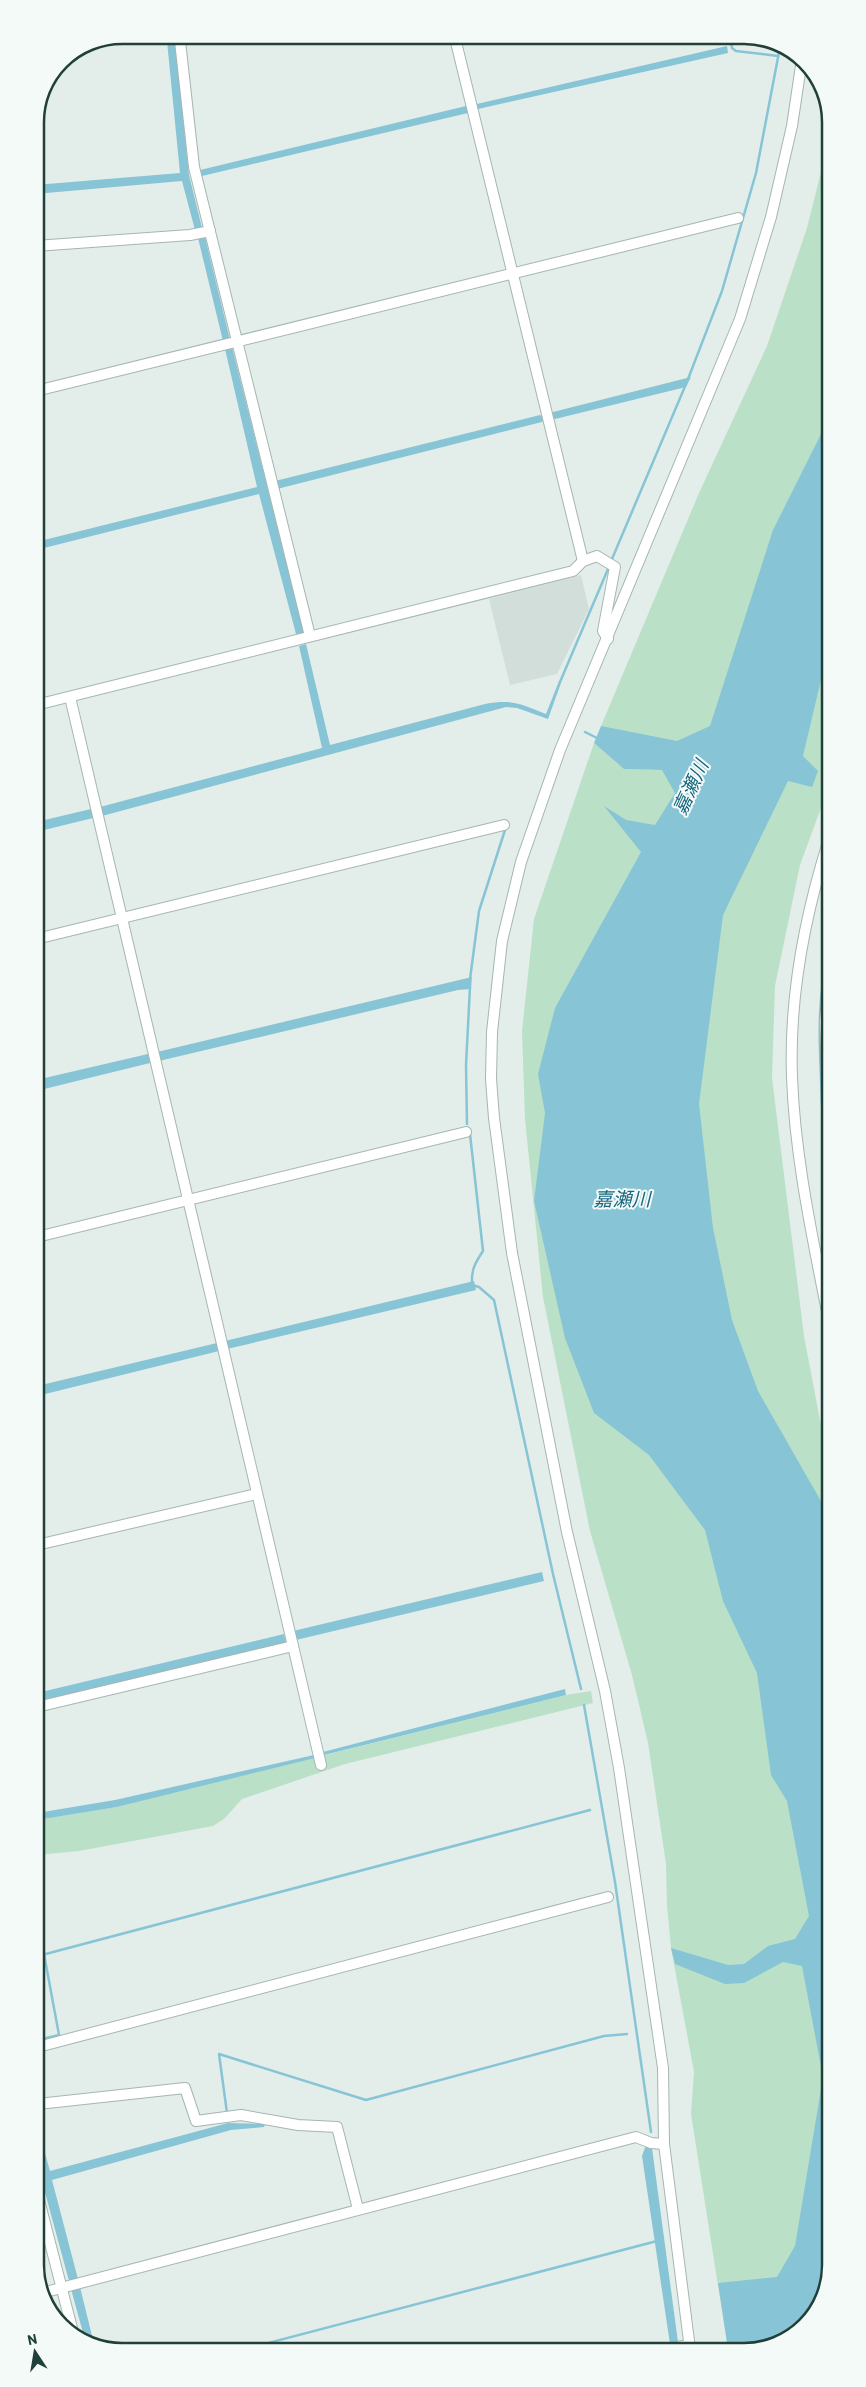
<svg xmlns="http://www.w3.org/2000/svg" width="866" height="2387" font-family="Barlow,'Noto Sans JP',sans-serif">
	<rect width="100%" height="100%" fill="#e3eeea"/>
	<polygon fill="#d1ded9" points="581,575 589,609 557,674 510,685 489,599"/>
	<g fill="#bae0c7">
		<polygon points="828,144 828,440 713,742 684,749 618,737 601,726 699,493 767,346 807,228"/>
		<polygon points="829,603 829,786 800,865 775,986 772,1078 804,1336 824,1441 830,1450 830,1563 625,1094 787,754"/>
		<polygon points="594,743 624,769 662,770 688,789 653,851 735,1525 831,1961 831,2266 813,2318 767,2349 728,2349 691,2114 694,2072 671,1948 667,1906 666,1864 648,1743 632,1675 590,1531 543,1297 525,1119 522,1031 534,919"/>
		<polygon points="591,1691 593,1703 345,1764 242,1799 224,1819 213,1826 79,1851 37,1855 37,1820 117,1807 566,1695"/>
	</g>
	<g fill="#87c4d6">
		<polygon points="167,41 175,41 189,175 202,228 195,230 182,181 35,194 35,185 180,173"/>
		<polygon points="727,46 728,53 478,109 477,104"/>
		<polygon points="466,106 468,113 202,176 200,170"/>
		<polygon points="205,237 230,340 223,341 198,238"/>
		<polygon points="232,347 304,633 296,634 259,494 36,550 36,542 257,487 225,349"/>
		<polygon points="691,377 686,387 555,419 551,416 553,412"/>
		<polygon points="540,415 544,418 542,422 277,489 275,481"/>
		<polygon points="828,420 829,646 803,756 818,771 812,787 788,781 723,915 699,1104 713,1228 732,1320 758,1391 830,1517 831,2266 813,2318 767,2349 728,2349 718,2283 777,2277 795,2246 823,2077 802,1966 783,1962 744,1983 725,1984 675,1964 671,1948 728,1965 744,1964 768,1946 795,1939 809,1916 787,1801 771,1775 757,1673 723,1601 705,1530 649,1455 594,1413 565,1338 534,1201 545,1113 538,1074 555,1008 641,852 604,806 626,820 655,825 675,793 662,770 624,769 594,743 601,726 677,741 710,726 773,530"/>
		<path d="M306,644L330,745L485,704C513,699 521,704 546,714L559,681L561,683L548,719L517,708L506,707L102,816L100,807L322,748L299,646Z"/>
		<polygon points="91,809 93,818 36,832 36,822"/>
		<polygon points="472,977 471,989 458,990 159,1061 157,1052"/>
		<polygon points="148,1054 150,1063 36,1091 36,1080"/>
		<polygon points="474,1281 476,1290 227,1349 225,1341"/>
		<polygon points="217,1343 219,1351 37,1396 37,1386"/>
		<polygon points="542,1572 544,1581 296,1640 293,1631"/>
		<polygon points="284,1634 286,1643 37,1702 37,1693"/>
		<polygon points="565,1689 566,1695 324,1755 323,1752"/>
		<polygon points="314,1755 315,1758 117,1807 37,1820 37,1813 115,1800"/>
		<polygon points="228,2123 265,2124 264,2127 231,2130 52,2180 78,2279 69,2281 43,2185 38,2182 38,2128 50,2171"/>
		<polygon points="646,2145 652,2148 678,2342 670,2344 642,2156"/>
		<polygon points="80,2287 94,2344 85,2340 71,2289"/>
	</g>
	<g fill="none" stroke-linecap="round" stroke-linejoin="round">
		<g stroke="#87c4d6" stroke-width="2.5">
			<polyline points="730,35 732,48 736,51 778,56"/>
			<polyline points="688,379 722,291 756,173 780,47"/>
			<polyline points="612,559 686,384"/>
			<polyline points="560,682 608,569"/>
			<polyline points="585,732 599,739"/>
			<path d="M829,953C818,993 819,1034 821,1076C822,1112 824,1147 829,1183"/>
			<polyline points="470,979 479,911 505,830"/>
			<polyline points="467,1124 466,1065 470,987"/>
			<path d="M470,1134L483,1251C475,1263 471,1270 472,1285L479,1287L494,1300L553,1574L581,1689"/>
			<polyline points="584,1705 615,1882 651,2132"/>
			<polyline points="38,1956 590,1810"/>
			<polyline points="38,2040 59,2035 44,1954 40,1861"/>
			<polyline points="227,2113 219,2054 366,2100 604,2036 627,2034"/>
			<polyline points="238,2351 657,2241"/>
		</g>
		<g stroke="#a5b6b2" stroke-width="12">
			<g id="street">
				<polyline points="725,35 725,39"/>
				<polyline points="455,38 583,561"/>
				<polyline points="180,41 194,167 310,636"/>
				<polyline points="82,46 98,41"/>
				<polyline points="35,246 190,235 210,231"/>
				<polyline points="36,391 738,218"/>
				<polyline points="70,697 321,1765"/>
				<polyline points="36,705 573,571 583,561 597,556 615,567 603,631 608,639"/>
				<path d="M829,839C805,915 789,996 792,1077C795,1161 814,1244 830,1327"/>
				<polyline points="36,939 504,825"/>
				<polyline points="829,974 825,1022 829,1120"/>
				<polyline points="37,1237 466,1132"/>
				<polyline points="37,1545 256,1494"/>
				<polyline points="37,1707 293,1646"/>
				<polyline points="38,2047 608,1897"/>
				<polyline points="38,2104 185,2088 196,2121 241,2115 298,2125 337,2127 358,2209"/>
				<polyline points="38,2196 74,2336"/>
				<polyline points="42,2293 636,2137 651,2143 664,2144"/>
				<polyline points="664,2349 690,2345"/>
				<polyline points="690,2349 664,2144 663,2068 619,1768 605,1691 567,1532 512,1253 494,1118 491,1079 492,1032 502,941 521,862 560,750 740,319 771,217 792,126 802,59"/>
			</g>
		</g>
		<use href="#street" stroke="#fff" stroke-width="10"/>
	</g>
	<g text-anchor="middle" dominant-baseline="central" stroke-width="4" stroke-linejoin="round" paint-order="stroke">
		<g font-size="19" font-style="italic" fill="#176781" stroke="#f4faf7">
			<text transform="translate(690 787) rotate(-65)">嘉瀬川</text>
			<text x="622" y="1198">嘉瀬川</text>
		</g>
	</g>
	<path d="M0 0H866V2387H0ZM122 44H744A78 78 0 0 1 822 122V2265A78 78 0 0 1 744 2343H122A78 78 0 0 1 44 2265V122A78 78 0 0 1 122 44Z" fill="#f4faf7" fill-rule="evenodd"/>
	<path fill="none" stroke="#21403a" stroke-width="2.5" d="M122 44H744A78 78 0 0 1 822 122V2265A78 78 0 0 1 744 2343H122A78 78 0 0 1 44 2265V122A78 78 0 0 1 122 44Z"/>
	<g transform="translate(35 2352) rotate(348)" stroke="#f4faf7" stroke-width="4" paint-order="stroke">
	<path d="M0-4L9 19L0 12L-9 19Z" fill="#21403a"/>
	<text y="-8" font-size="14" font-weight="bold" text-anchor="middle" fill="#21403a">N</text>
	</g>
</svg>
